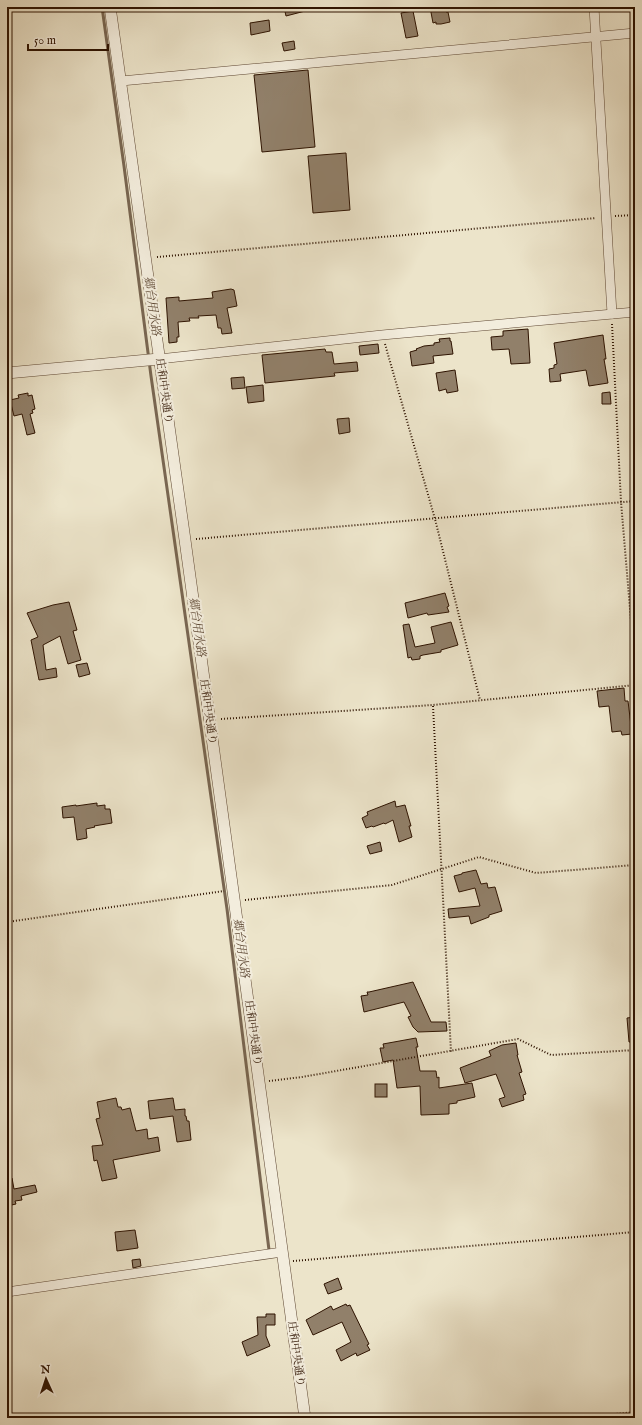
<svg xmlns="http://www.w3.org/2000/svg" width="642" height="1425" font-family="'IM FELL English','Noto Serif JP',serif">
	<rect width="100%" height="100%" fill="#ece4ca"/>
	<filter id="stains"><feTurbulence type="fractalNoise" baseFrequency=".005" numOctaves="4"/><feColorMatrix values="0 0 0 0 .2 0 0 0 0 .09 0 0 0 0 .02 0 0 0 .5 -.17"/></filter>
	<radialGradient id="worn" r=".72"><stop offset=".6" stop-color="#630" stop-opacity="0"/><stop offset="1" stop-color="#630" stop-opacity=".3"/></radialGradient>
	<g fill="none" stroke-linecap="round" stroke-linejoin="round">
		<polyline stroke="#796651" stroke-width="3" points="102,7 124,166 151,376 227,909 269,1250"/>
	</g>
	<g fill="#91806a" stroke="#2e1301">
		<polygon points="284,7 309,7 309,10 286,16"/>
		<polygon points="430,7 444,7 446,12 448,12 450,22 441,24 436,24 436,22 433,23"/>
		<polygon points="413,11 418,36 406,38 401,13"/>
		<polygon points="269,20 270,31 251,35 250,23"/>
		<polygon points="294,41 295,49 284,51 282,43"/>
		<polygon points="308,70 315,147 262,152 254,75"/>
		<polygon points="346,153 350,210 313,213 308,156"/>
		<polygon points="231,289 234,290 237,306 227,308 232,333 222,334 221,328 218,328 216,315 198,316 199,318 189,318 190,321 178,322 179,337 177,337 177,342 169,343 166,298 179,297 179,301 213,298 212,292"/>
		<polygon points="528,329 530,363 511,364 509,349 492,350 491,337 503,336 503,331"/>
		<polygon points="603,335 606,359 604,359 608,383 589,386 586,370 560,374 561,381 550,382 549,369 554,368 554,365 557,364 554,343"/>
		<polygon points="450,338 450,341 451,341 453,354 433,356 434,363 412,366 410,352 417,350 416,349 424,346 434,345 434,343 440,342 439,339"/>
		<polygon points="378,344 379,353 360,355 359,346"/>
		<polygon points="325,349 326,352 332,352 334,364 357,362 358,371 334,373 335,376 265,383 262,355"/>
		<polygon points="455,370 458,391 447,393 446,389 439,391 436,373"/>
		<polygon points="244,377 245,388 232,389 231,378"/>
		<polygon points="263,385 264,401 248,403 246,387"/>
		<polygon points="610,392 611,404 602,404 602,393"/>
		<polygon points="28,393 28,396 32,395 35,409 32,410 33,413 30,414 35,433 27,435 22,414 14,416 10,400 19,398 18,395"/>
		<polygon points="349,418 350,432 339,434 337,419"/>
		<polygon points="445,593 449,606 447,607 449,612 428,615 427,613 408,618 405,603"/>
		<polygon points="69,602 77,630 73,631 81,660 68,664 60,636 43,645 46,670 56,668 57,677 39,680 31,640 38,637 27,613 53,605"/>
		<polygon points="451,622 458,645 441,650 441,652 423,655 420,656 420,659 412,660 411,657 408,658 403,625 409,624 415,647 435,643 431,627"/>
		<polygon points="87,663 90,674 79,677 76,665"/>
		<polygon points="624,688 625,701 628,701 632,734 622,735 621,731 612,732 609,706 599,707 597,691"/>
		<polygon points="395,801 396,807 405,805 411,826 409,826 412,837 399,842 393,820 385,824 384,823 373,827 372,826 366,828 362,818 368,815 367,812"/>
		<polygon points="97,803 97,806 105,805 105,809 110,809 112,823 94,826 95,827 86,829 87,838 77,840 74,817 63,818 62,807 76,805 76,806"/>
		<polygon points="380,842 382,851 370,854 367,846"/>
		<polygon points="476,870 481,884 487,883 488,888 495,887 502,911 489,915 489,917 471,924 469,916 449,918 448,909 480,906 475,888 459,892 454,876 462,874 462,873"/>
		<polygon points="413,982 431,1022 446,1022 447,1031 418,1032 413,1027 408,1017 411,1016 404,1002 364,1012 361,996 368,995 367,992 369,992"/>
		<polygon points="635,1017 635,1042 629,1042 627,1018"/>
		<polygon points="416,1038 418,1047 416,1047 420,1071 436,1071 437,1078 439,1077 439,1088 472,1083 475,1097 457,1101 457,1103 449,1104 449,1114 421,1115 420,1086 397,1088 393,1060 383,1062 380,1048 384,1048 383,1044"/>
		<polygon points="516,1043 518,1055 517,1055 522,1072 519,1073 526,1094 523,1095 524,1100 502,1107 499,1099 505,1097 496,1074 465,1083 460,1068 491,1056 489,1051 502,1045"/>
		<rect x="375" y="1084" width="12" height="13"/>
		<polygon points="116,1098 118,1107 121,1107 122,1110 130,1108 136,1131 147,1129 148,1139 158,1137 160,1151 113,1160 117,1178 102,1181 97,1160 94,1161 92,1146 103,1145 96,1119 100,1118 97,1102"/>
		<polygon points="173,1098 175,1110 185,1109 185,1116 186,1116 187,1121 189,1121 191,1140 177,1142 173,1116 150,1119 148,1101"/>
		<polygon points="7,1178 12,1178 14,1189 35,1185 37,1192 21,1196 22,1200 15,1201 16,1204 7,1206"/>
		<polygon points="135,1230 138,1248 117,1251 115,1232"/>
		<polygon points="140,1259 141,1266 133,1268 132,1260"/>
		<polygon points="338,1278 342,1289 328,1294 324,1284"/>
		<polygon points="346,1304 347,1306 350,1305 369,1344 367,1345 370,1350 357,1356 356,1353 341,1361 336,1350 351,1342 342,1322 313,1335 306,1320 331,1306 333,1310"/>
		<polygon points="266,1314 275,1314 275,1325 266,1325 266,1336 270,1346 247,1356 242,1342 258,1335 257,1317 266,1317"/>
	</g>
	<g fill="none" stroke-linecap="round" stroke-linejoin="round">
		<g stroke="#5e4733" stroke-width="10">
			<g id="minor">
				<polyline points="594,7 612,314"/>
				<polyline points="121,81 635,33"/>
				<polyline points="159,359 382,335 635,312"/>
				<polyline points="7,1292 282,1252"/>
			</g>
		</g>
		<g stroke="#5e4733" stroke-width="12">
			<g id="tertiary">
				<polyline points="110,7 185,540 305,1418"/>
				<polyline points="7,373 159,359"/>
			</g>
		</g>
		<g stroke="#2e1301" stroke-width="2" stroke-dasharray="1 2" stroke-linecap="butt">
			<polyline points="615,216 635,215"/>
			<polyline points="157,257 596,218"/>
			<polyline points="612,324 621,502 635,668"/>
			<polyline points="385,344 435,519 480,700"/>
			<polyline points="196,539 635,501"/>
			<polyline points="433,706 451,1052"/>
			<polyline points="221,719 433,705 635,685"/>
			<polyline points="245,900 392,885 479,857 536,873 635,865"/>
			<polyline points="7,922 224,891"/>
			<polyline points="269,1081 302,1077 518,1039 551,1055 635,1050"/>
			<polyline points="293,1261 635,1232"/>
			<polyline points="575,1418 635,1412"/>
		</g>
		<use href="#minor" stroke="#f3eddd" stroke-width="9"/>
		<use href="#tertiary" stroke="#f3eddd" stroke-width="11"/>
	</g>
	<g text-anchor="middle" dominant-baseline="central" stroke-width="4" stroke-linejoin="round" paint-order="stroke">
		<g font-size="11" fill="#2e1301" stroke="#f3eddd">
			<text transform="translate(164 391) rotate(82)">庄和中央通り</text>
			<text transform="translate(208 712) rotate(82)">庄和中央通り</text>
			<text transform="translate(253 1033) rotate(82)">庄和中央通り</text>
			<text transform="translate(296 1354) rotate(82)">庄和中央通り</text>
		</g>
		<g font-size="12" font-style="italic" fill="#604a36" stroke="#f3eddd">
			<text transform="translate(152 306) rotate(82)">郷台用水路</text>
			<text transform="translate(197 627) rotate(82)">郷台用水路</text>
			<text transform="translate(241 948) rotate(83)">郷台用水路</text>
		</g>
	</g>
	<rect width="642" height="1425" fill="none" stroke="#ece4ca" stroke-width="24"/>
	<rect x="8" y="8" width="626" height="1409" fill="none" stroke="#2e1301" stroke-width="2"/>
	<rect x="12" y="12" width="618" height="1401" fill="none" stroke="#2e1301"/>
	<g transform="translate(46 1379) rotate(357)" stroke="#f3eddd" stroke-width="3" paint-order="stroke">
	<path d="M0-3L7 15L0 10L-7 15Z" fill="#2e1301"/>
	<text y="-6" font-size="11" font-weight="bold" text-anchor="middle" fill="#2e1301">N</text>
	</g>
	<path d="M28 44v6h80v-6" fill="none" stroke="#2e1301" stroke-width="2"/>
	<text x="34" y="44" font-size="12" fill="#2e1301" stroke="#f3eddd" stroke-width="3" paint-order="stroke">50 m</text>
	<rect width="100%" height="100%" filter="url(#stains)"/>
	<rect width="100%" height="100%" fill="url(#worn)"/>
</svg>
